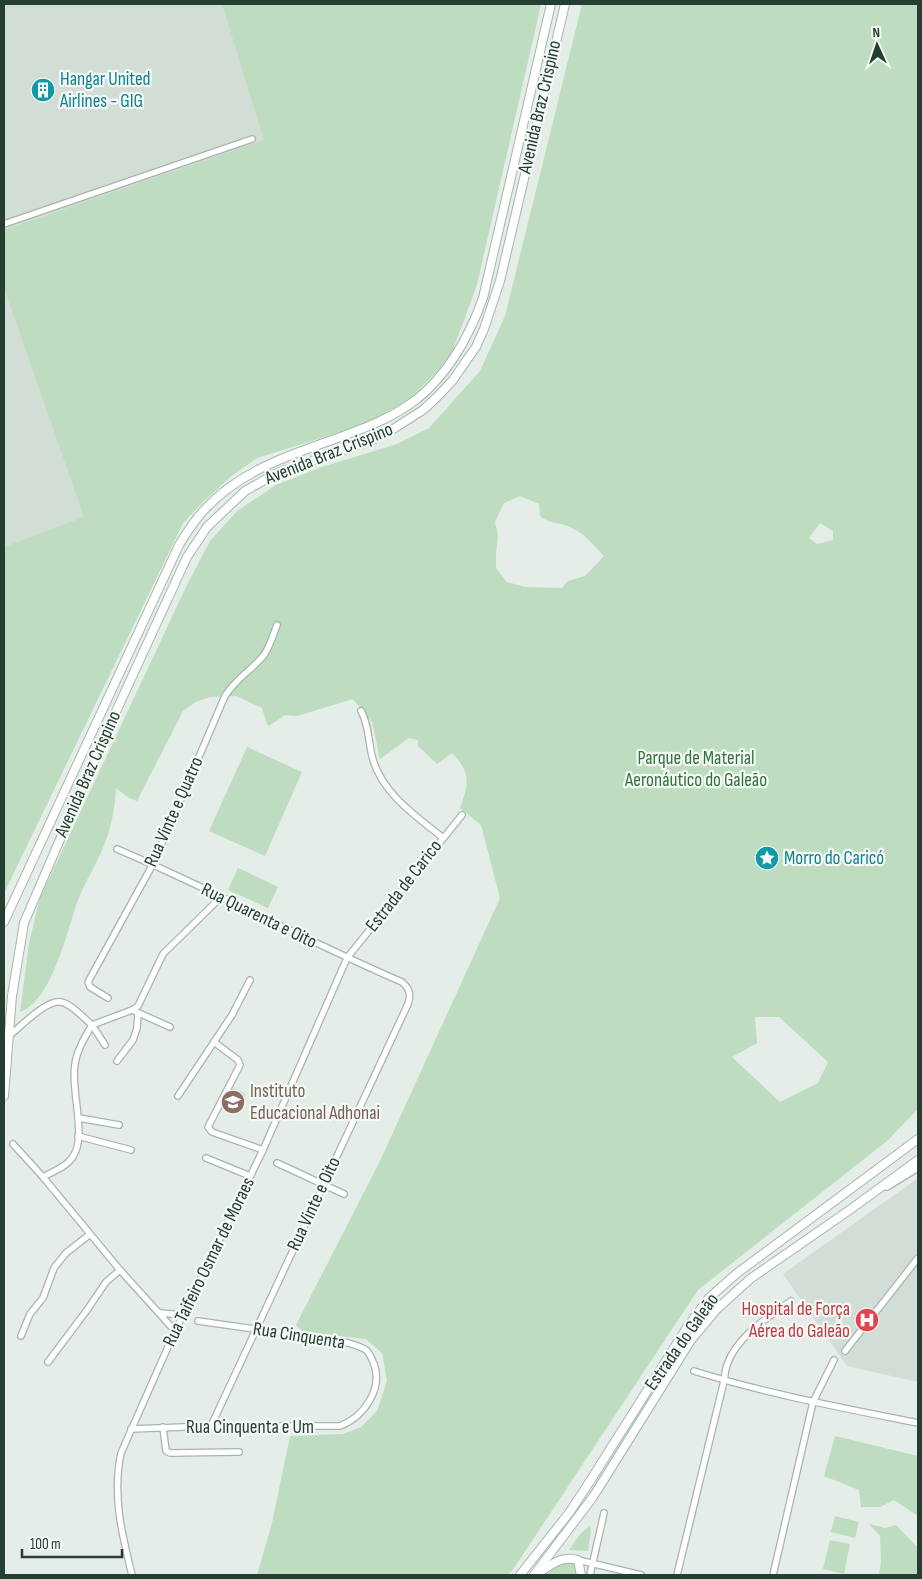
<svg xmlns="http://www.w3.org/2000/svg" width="922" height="1579" font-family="'Sofia Sans Condensed',sans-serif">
	<rect width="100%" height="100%" fill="#e4ede7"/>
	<g fill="#d2ddd6">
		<polygon points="4,4 541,4 477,284 462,327 410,399 291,447 257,458 230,477 202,503 183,523 4,893"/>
		<polygon points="230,1086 246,1094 237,1112 221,1105"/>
		<polygon points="918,1178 918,1382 847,1366 783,1274"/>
	</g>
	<g fill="#beddc0" fill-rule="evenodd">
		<polygon points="222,4 541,4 477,284 450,358 410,399 363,425 257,458 230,477 202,503 183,523 4,893 4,547 84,517 4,288 4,230 264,140"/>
		<path d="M582,4H918V1109L887,1141L698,1290L512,1571L507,1575H257L272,1523L290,1436L343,1434L361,1427L377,1411L387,1381L382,1353L366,1339L303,1332L296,1325L380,1161L500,898L481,825L460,808C469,784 471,772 452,753L437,764L418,746V740L409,738L380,759L372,722L353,699L297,716L285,715L269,726L267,724L262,708L236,696L210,697L196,702L183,711L137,801L129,798L116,788C115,808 111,829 103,848C96,865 85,882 78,900C67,930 53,1000 20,1012L29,943L40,898L187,585L210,541L237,511L276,485L322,467L397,444L429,428L480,371L505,316ZM520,496L539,504L540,516C549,524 560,522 570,527C587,535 591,543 604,556L585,576L568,581L562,588L525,587L507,582L496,568V554L498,536L495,522L504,503ZM820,523L833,531V540L817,544L809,538ZM755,1017H779L828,1062L818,1083L780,1102L732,1057L757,1043Z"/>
		<polygon points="247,747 302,772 265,856 209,831"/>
		<polygon points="238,868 278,887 268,908 228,890"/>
		<polygon points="835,1436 918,1456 918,1516 894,1500 880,1507 861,1507 859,1490 824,1476"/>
		<polygon points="835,1516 859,1522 855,1538 831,1532"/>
		<polygon points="869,1524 885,1528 896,1525 918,1548 918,1575 879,1575 881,1562 880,1536"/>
		<polygon points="590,1526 591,1531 588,1551 569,1550 581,1533"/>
		<polygon points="830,1540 850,1544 844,1574 823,1569"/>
		<polygon points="565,1562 576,1565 578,1575 546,1575 557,1565"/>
	</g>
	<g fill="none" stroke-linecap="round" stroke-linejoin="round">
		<g stroke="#a7b5ad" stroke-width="8">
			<g id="street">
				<polyline points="4,224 252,139"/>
				<path d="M361,711C369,725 368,740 372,756C381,793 415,815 443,838"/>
				<path d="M117,849C214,890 306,941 402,982C410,989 411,995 408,1004L211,1426"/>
				<path d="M108,998L90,987L88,982L153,864L225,696C237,677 251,671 264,655C270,646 273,635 277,625"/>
				<polyline points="132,1010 138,1006 163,954 221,897"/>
				<path d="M9,1036C20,1027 47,999 61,1002C70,1003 85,1019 92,1025C85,1037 77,1050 75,1064C70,1089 88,1138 72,1158C66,1167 52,1172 43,1177"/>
				<polyline points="214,1042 238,1060 240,1065 208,1127 212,1132 263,1150"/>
				<polyline points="105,1045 92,1025 132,1010 170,1027"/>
				<polyline points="117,1061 133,1040 137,1028 138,1013"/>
				<polyline points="178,1096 232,1015 250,980"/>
				<polyline points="79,1118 119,1125"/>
				<polyline points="78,1136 131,1150"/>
				<polyline points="13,1144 43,1177 120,1270 175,1331"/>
				<polyline points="206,1158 250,1176"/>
				<polyline points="277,1163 344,1194"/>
				<polyline points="887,1187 918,1168"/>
				<polyline points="160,1313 183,1315"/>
				<polyline points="21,1336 30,1314 43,1298 54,1268 66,1253 89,1235"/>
				<polyline points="845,1351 918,1258"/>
				<polyline points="48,1362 87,1310 106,1282 120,1270"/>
				<path d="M694,1371C767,1394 843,1408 918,1423"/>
				<polyline points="163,1427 166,1451 170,1453 239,1452"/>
				<path d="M131,1429L211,1426H340C364,1417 383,1389 374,1364C372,1360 370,1353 366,1350C361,1346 351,1344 345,1342L198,1321"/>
				<polyline points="578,1560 641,1575"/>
				<path d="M132,1575C122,1535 112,1495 121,1453L175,1331L263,1150L347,958L462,815"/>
				<polyline points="590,1575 604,1513"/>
				<path d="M677,1575L724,1381C725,1376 725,1370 727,1365C736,1337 768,1317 791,1301"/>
				<polyline points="773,1575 813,1402 834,1360"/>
			</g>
		</g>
		<g stroke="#a3b8ac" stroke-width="10">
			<g id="secondary">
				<path d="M4,922L179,545C187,532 195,519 206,508C240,472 286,456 332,440C362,429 391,419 417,399C449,373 469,337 483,298L551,4"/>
				<polyline points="4,1096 12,996 24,923 102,742 187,557 207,527 245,491 277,473 372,440 390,431 423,410 437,397 453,380 466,361 476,347 484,329 500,281 565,4"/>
				<path d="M538,1573C552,1565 561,1555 578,1560L581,1575"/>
				<polyline points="520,1575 569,1513 585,1489 688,1326 709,1298 736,1274 918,1139"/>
				<polyline points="534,1575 593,1497 691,1340 717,1309 750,1279 851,1209 918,1160"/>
			</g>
		</g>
		<use href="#street" stroke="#fff" stroke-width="5.5"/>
		<use href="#secondary" stroke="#fff" stroke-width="8"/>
	</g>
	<defs>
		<g id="building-disc" transform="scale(1.25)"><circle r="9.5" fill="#0f9aa8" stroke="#f5f9f6"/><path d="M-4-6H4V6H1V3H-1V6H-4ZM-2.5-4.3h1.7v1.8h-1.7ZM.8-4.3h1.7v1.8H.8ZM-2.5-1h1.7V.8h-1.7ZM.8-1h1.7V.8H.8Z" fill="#fff"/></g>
		<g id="sight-disc" transform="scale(1.25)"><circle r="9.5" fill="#0f9aa8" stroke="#f5f9f6"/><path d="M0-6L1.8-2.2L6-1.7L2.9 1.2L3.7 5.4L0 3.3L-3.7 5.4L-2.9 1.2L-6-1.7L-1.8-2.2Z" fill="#fff"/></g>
		<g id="school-disc" transform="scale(1.25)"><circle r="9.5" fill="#8d6e63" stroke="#f5f9f6"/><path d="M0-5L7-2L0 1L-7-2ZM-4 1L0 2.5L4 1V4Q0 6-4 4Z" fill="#fff"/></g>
		<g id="hospital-disc" transform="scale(1.25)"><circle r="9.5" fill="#e0444e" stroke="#f5f9f6"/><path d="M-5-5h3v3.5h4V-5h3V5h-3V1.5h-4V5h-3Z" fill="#fff"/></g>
	</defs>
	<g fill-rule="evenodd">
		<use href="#building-disc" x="43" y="90"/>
		<use href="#sight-disc" x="767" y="858"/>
		<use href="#school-disc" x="233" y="1102"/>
		<use href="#hospital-disc" x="867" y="1320"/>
	</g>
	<g text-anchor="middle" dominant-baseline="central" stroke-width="4.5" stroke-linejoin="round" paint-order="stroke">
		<g font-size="19" fill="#0d838f" stroke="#f5f9f6" text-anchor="start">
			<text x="60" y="79">Hangar United<tspan x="60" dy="22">Airlines - GIG</tspan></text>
			<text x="784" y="858">Morro do Caricó</text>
		</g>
		<g font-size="19" fill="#243e31" stroke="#f5f9f6">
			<text transform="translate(540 107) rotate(-77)">Avenida Braz Crispino</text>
			<text transform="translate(329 454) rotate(-22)">Avenida Braz Crispino</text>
			<text transform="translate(88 774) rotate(-66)">Avenida Braz Crispino</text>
			<text transform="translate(174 812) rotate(-66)">Rua Vinte e Quatro</text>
			<text transform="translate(404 886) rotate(-52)">Estrada de Carico</text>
			<text transform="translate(259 916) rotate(26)">Rua Quarenta e Oito</text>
			<text transform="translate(314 1204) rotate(-65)">Rua Vinte e Oito</text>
			<text transform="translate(209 1262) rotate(-64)">Rua Taifeiro Osmar de Moraes</text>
			<text transform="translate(299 1336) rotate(9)">Rua Cinquenta</text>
			<text transform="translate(682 1342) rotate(-55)">Estrada do Galeão</text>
			<text x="250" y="1427">Rua Cinquenta e Um</text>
		</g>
		<g font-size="19" fill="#30733c" stroke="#f5f9f6">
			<text x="696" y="758">Parque de Material<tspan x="696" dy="22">Aeronáutico do Galeão</tspan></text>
		</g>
		<g font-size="19" fill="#785e54" stroke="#f5f9f6" text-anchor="start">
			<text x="250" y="1091">Instituto<tspan x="250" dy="22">Educacional Adhonai</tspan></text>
		</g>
		<g font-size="19" fill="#be3a42" stroke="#f5f9f6" text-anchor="end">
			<text x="850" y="1309">Hospital de Força<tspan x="850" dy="22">Aérea do Galeão</tspan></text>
		</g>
	</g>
	<rect width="922" height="1579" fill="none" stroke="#243e31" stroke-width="10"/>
	<g transform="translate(877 45) rotate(357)" stroke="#f5f9f6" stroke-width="4" paint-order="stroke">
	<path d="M0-4L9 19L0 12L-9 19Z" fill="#243e31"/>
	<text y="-8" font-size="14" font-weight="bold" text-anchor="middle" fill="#243e31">N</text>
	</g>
	<path d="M22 1549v8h100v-8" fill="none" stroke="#243e31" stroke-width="2.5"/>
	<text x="30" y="1549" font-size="15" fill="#243e31" stroke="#f5f9f6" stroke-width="4" paint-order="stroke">100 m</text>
</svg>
